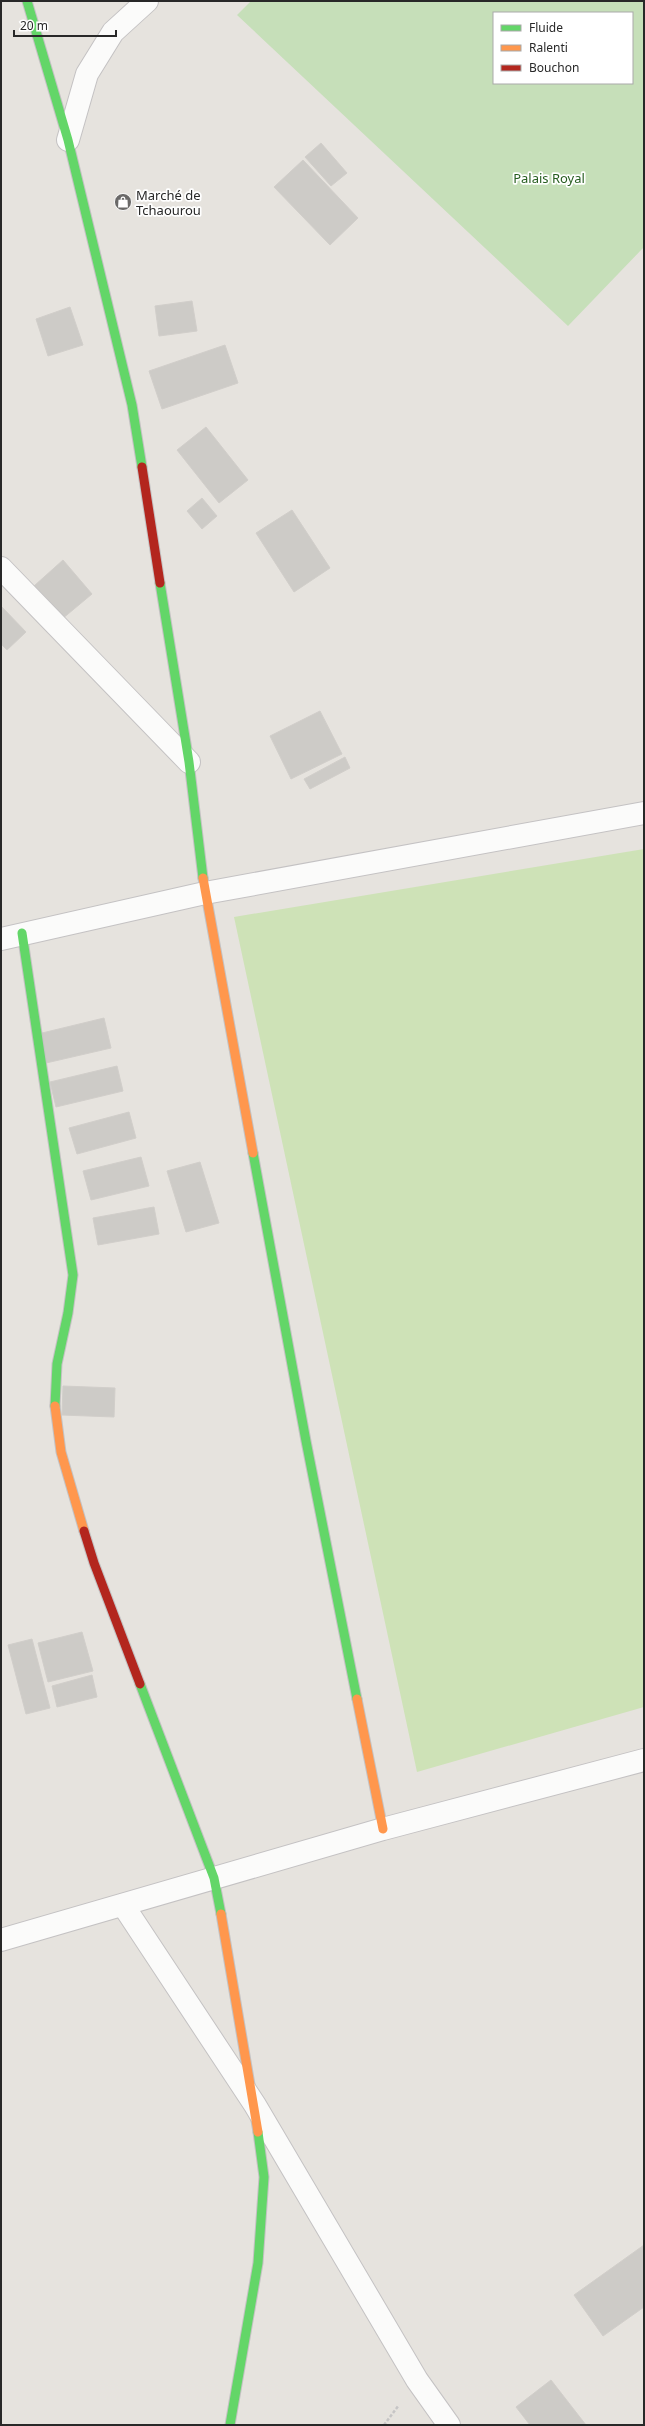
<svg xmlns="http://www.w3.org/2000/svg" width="645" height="2426" font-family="'Noto Sans',sans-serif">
	<rect width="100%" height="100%" fill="#e6e3de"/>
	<path fill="#c6dfb9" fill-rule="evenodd" d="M251,1H644V247L568,326L237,15ZM494,13H632V83H494Z"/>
	<polygon fill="#cee2b7" points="644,849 644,1707 417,1772 234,917"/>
	<g fill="#cdcbc7" stroke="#d1ceca">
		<polygon points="321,143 347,173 331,186 305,157"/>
		<polygon points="303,160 358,218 330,245 274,187"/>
		<polygon points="192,301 197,331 159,336 155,306"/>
		<polygon points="70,307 83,345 48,356 36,319"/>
		<polygon points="225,345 238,383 162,409 149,371"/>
		<polygon points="206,427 248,480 219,503 177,450"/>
		<polygon points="202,498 217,516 202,529 187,511"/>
		<polygon points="292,510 330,568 294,592 256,533"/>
		<polygon points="63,560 92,594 62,619 34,586"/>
		<polygon points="1,606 26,632 7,650 1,644"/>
		<polygon points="320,711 342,754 291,779 270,736"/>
		<polygon points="345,757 350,768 310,789 304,779"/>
		<polygon points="104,1018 111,1048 46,1063 38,1034"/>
		<polygon points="117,1066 123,1091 56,1107 50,1082"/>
		<polygon points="129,1112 136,1138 77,1154 69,1128"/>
		<polygon points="141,1157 149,1186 91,1200 83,1171"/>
		<polygon points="200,1162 219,1223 186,1232 167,1171"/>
		<polygon points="154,1207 159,1234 98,1245 93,1218"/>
		<polygon points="63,1386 115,1388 114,1417 62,1415"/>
		<polygon points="82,1632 93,1671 48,1682 38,1643"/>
		<polygon points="32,1639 50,1708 26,1714 8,1645"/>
		<polygon points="92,1675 97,1697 57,1707 52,1686"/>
		<polygon points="644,2245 644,2307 603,2336 574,2295"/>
		<polygon points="551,2380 586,2425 530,2425 516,2407"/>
	</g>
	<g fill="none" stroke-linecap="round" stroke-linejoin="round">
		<g stroke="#c4c2c3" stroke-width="24">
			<g id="street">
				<polyline points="68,140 87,74 113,32 147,1"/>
				<polyline points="1,568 189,762"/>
				<polyline points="1,939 205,893 644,813"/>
				<polyline points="123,1905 255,2105 417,2380 449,2425"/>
				<polyline points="1,1940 383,1829 644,1760"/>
			</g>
		</g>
		<g stroke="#c4c2c3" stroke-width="11">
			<g id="fast">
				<polyline points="27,1 68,140 132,405 142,467"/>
				<polyline points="160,583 189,762 203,878"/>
				<polyline points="22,933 73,1275 68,1313 57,1364 55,1406"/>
				<polyline points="253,1153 306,1441 357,1699"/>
				<polyline points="140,1684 214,1878 221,1914"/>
				<polyline points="230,2425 258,2263 264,2177 258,2132"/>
			</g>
		</g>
		<g stroke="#c4c2c3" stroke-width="11">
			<g id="slow">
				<polyline points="203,878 253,1153"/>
				<polyline points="55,1406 61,1452 84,1531"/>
				<polyline points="357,1699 383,1829"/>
				<polyline points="221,1914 258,2132"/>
			</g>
		</g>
		<g stroke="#c4c2c3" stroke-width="11">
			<g id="jam">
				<polyline points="142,467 160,583"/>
				<polyline points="84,1531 94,1563 140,1684"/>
			</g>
		</g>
		<polyline stroke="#c6c5c5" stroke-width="2.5" stroke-dasharray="3 2" stroke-linecap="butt" points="384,2425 399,2405"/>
		<use href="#street" stroke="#fbfbfa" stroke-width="22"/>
		<use href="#fast" stroke="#63d668" stroke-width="9"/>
		<use href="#slow" stroke="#ff974d" stroke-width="9"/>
		<use href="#jam" stroke="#b3261e" stroke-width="9"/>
	</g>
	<defs>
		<g id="shop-disc" transform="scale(0.9)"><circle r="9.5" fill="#6a6968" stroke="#fff"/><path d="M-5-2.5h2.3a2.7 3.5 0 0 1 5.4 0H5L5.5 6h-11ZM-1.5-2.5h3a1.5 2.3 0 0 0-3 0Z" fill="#fff"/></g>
	</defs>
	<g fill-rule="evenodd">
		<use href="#shop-disc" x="123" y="202"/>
	</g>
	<g text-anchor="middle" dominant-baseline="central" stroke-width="3.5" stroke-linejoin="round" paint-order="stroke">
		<g font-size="13" fill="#265d1f" stroke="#fff">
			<text x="549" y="178">Palais Royal</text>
		</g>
		<g font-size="13" fill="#282828" stroke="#fff" text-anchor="start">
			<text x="136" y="195">Marché de<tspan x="136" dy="15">Tchaourou</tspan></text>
		</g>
	</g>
	<rect width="645" height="2426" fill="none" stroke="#282828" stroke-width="4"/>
	<rect x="493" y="12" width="140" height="72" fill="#ffffff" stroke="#a9a9a9"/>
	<rect x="501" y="25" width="20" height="6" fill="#63d668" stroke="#a9a9a9"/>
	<text x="529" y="32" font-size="12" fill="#282828">Fluide</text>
	<rect x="501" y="45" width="20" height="6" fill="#ff974d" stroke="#a9a9a9"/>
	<text x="529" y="52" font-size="12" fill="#282828">Ralenti</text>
	<rect x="501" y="65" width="20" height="6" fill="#b3261e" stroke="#a9a9a9"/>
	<text x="529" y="72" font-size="12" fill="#282828">Bouchon</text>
	<path d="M14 30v6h102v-6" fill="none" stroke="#282828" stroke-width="2"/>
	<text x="20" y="30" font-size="12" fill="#282828" stroke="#ffffff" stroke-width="3" paint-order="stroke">20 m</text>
</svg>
